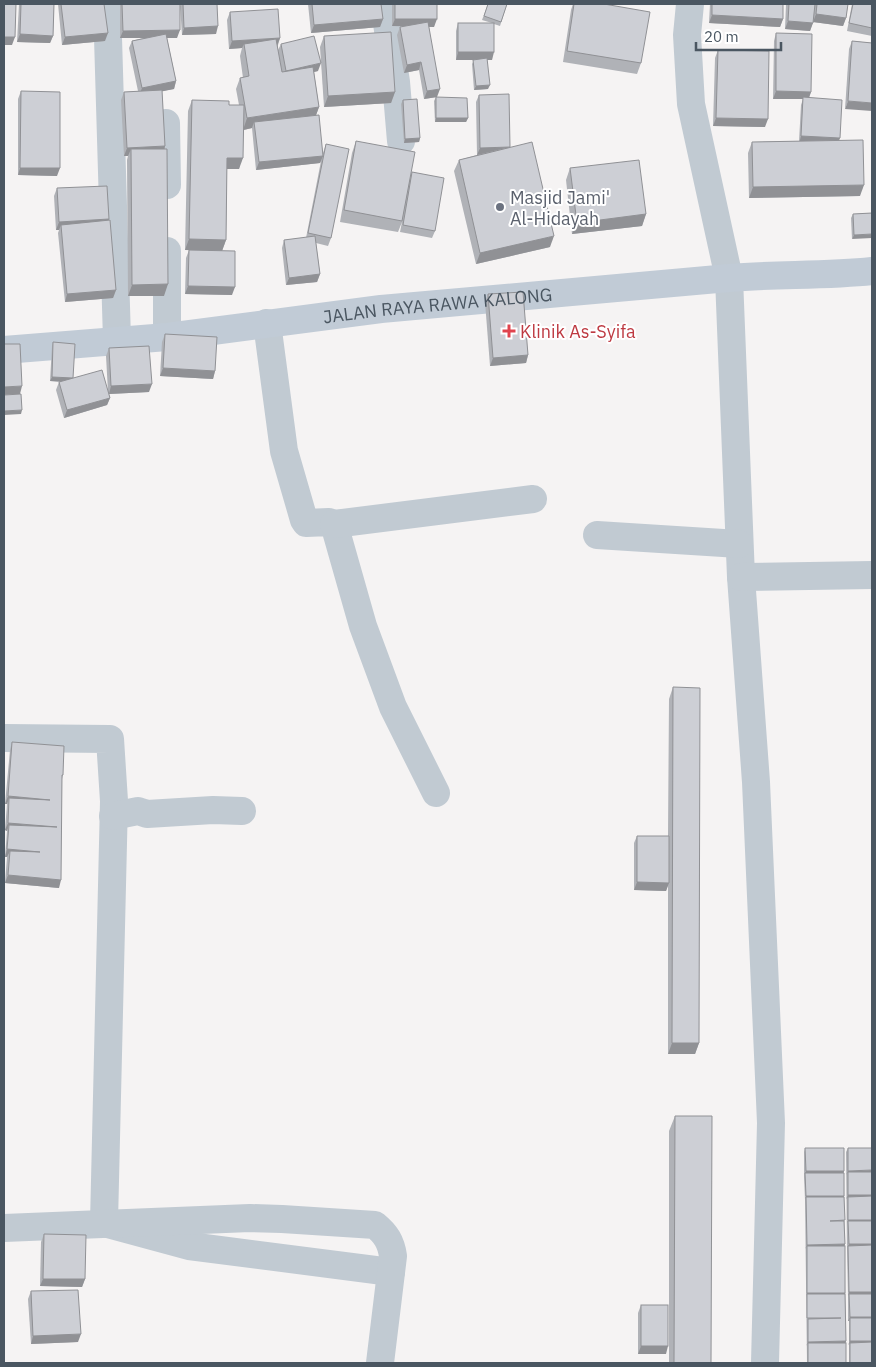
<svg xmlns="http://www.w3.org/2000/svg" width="876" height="1367" font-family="'IBM Plex Sans',sans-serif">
	<rect width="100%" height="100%" fill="#f5f3f3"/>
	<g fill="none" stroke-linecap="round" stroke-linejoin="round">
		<g stroke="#c1cad2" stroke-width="28">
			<polyline points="107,4 117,340"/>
			<polyline points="384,4 396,82 401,141"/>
			<polyline points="690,4 687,35 691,104 729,278 741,577 756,782 771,1123 765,1363"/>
			<polyline points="166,123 167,185"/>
			<polyline points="267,323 284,451 304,520 306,523 329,522 334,524 363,626 393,707 436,793"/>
			<polyline points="167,337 167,251"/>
			<polyline points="334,524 533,499"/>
			<polyline points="597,535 739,544"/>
			<polyline points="741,577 872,575"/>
			<polyline points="4,738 110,739 114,801 104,1223 189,1246 391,1272"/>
			<polyline points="113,816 138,811 147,814 213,810 242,811"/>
			<path d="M4,1228L250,1218L282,1219L375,1225C386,1234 391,1242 393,1256L380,1363"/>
		</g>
		<path stroke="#c1cbd6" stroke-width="28" id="s1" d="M4,350L167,337L381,309L729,278C777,274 825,276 872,271"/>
	</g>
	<g fill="#b0b2b7">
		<polygon points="19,4 54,4 53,36 50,43 17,42"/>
		<polygon points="58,4 104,4 105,41 62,45"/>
		<polygon points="120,4 180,4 177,38 167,38 176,81 174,89 162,91 165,146 165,149 164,296 128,296 127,160 128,156 124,156 121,100 124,92 138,91 129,48 132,41 143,38 120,38"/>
		<polygon points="181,4 217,4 216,34 182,35 180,6"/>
		<polygon points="308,4 381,4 383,19 380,27 311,33"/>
		<polygon points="392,4 437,4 434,27 429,27 437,97 424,99 419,70 404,73 397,35 400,27 405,26 392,26"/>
		<polygon points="488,4 507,4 500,26 494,24 492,60 487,60 488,89 474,90 472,64 474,60 456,60 456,31 458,23 492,23 482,20"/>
		<polygon points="573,4 604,4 641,63 637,74 563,62 571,10"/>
		<polygon points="710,4 783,4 783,19 780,27 709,23"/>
		<polygon points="786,4 815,4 814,13 815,4 848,4 846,18 843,26 813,22 810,31 785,29"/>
		<polygon points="852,4 872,4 872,36 847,31"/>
		<polygon points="230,12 280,38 278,45 278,50 281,44 318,71 314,72 319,107 316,115 323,153 326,144 331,238 328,246 316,243 320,274 317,282 286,285 282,248 284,240 306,238 321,161 320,163 256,170 252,128 244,130 239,169 227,169 226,240 222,251 232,295 185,294 186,258 189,250 185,250 188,111 192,100 229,105 239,105 236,89 240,78 243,78 240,56 242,48 229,49 227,20"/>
		<polygon points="776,33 811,92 809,98 839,141 860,196 749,198 748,153 752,142 799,141 801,105 803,99 773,99 774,41"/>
		<polygon points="324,36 395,92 391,103 324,107 320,47"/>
		<polygon points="852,41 872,43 845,109 849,49"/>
		<polygon points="718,50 765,127 713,126 715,58"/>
		<polygon points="21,91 57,176 18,175 18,99"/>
		<polygon points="479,95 510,147 550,247 476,264 454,171 459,160 477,155 476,102"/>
		<polygon points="436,97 468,118 466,122 435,122 434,101"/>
		<polygon points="403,100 420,138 419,142 404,143 401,104"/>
		<polygon points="356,141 410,179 412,172 435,231 432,238 400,232 402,222 398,232 340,222 352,153"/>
		<polygon points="570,168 646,214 642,226 572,234 566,180"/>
		<polygon points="57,188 109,220 116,290 113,298 65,302 58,233 59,230 56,230 54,196"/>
		<polygon points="872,213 852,239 851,218 853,214"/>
		<polygon points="488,294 528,355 526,363 490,366 485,302"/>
		<polygon points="165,334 215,371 213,379 160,376 162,342"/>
		<polygon points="53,342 73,378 108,392 106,356 109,348 149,392 109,394 110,398 107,405 64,418 56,390 59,382 61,382 50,381 52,346"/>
		<polygon points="673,687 699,1043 695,1054 668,1054 668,885 666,891 634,890 634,843 637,836 668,836 669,699"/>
		<polygon points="12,742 63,775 62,779 59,888 5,883 7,857 5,857 7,831 5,830 7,804 5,804 10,750"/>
		<polygon points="675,1116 711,1363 669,1363 669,1131"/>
		<polygon points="805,1148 844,1171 846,1363 807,1363 805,1200 804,1177 804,1152"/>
		<polygon points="848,1148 872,1363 849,1363 849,1321 848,1321 848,1296 847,1250 846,1152"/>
		<polygon points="44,1234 85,1279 82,1287 40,1286 41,1242"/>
		<polygon points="31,1291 78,1342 31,1344 28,1299"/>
		<polygon points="641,1305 666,1354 638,1354 638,1313"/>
	</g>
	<g fill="#909195">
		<polygon points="816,14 846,18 843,26 813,22"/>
		<polygon points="712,15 783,19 780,27 709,23"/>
		<polygon points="383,19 380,27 311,33 314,25"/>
		<polygon points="395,19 437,19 434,27 392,26"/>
		<polygon points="788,21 813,23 810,31 785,29"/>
		<polygon points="218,26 216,34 182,35 184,28"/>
		<polygon points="180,30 177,38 120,38 123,31"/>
		<polygon points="108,33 105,41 62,45 65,37"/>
		<polygon points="20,34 53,36 50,43 17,42"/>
		<polygon points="4,37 15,37 12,45 4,45"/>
		<polygon points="280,38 277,46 244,44 242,48 229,49 232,41"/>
		<polygon points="458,52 494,52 492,60 456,60"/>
		<polygon points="421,62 419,70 404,73 407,65"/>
		<polygon points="321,63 318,71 284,79 286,71"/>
		<polygon points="176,81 174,89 139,96 142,88"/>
		<polygon points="490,85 488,89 474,90 476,86"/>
		<polygon points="440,89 437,97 424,99 427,91"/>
		<polygon points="776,91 811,92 808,100 803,97 803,99 773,99"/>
		<polygon points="395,92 391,103 324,107 328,96"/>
		<polygon points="848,101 872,103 872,111 845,109"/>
		<polygon points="319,107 315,118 254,122 252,128 243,130 247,118"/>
		<polygon points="436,118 468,118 466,122 435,122"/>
		<polygon points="716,118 768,119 765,127 713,126"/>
		<polygon points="801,136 840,138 837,146 799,144"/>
		<polygon points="420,138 419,142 404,143 405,139"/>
		<polygon points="165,146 163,154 131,149 128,156 124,156 127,148"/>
		<polygon points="510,147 477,155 480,148"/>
		<polygon points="323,156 320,163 256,170 259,162"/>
		<polygon points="227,158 243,158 239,169 223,169"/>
		<polygon points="20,168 60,168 57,176 18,175"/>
		<polygon points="864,185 860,196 749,198 753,187"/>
		<polygon points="646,214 642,226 572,234 577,223"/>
		<polygon points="109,219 106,227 61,225 59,230 56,230 59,222"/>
		<polygon points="872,234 872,238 852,239 854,235"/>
		<polygon points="554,236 550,247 476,264 480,253"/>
		<polygon points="189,239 226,240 222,251 185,250"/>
		<polygon points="320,274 317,282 286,285 289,278"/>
		<polygon points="168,284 164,296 128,296 132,285"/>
		<polygon points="188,286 235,287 232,295 185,294"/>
		<polygon points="116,290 113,298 65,302 67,294"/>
		<polygon points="528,355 526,363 490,366 493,358"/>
		<polygon points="163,368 215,371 213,379 160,376"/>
		<polygon points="52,377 73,378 71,382 50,381"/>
		<polygon points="152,384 149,392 109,394 111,386"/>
		<polygon points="22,386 20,394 4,395 4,387"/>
		<polygon points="110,398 107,405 64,418 67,410"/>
		<polygon points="22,410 21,414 4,415 4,411"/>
		<polygon points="8,796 50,800 9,798 7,804 5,804"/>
		<polygon points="8,823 57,827 9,825 7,831 5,830"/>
		<polygon points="7,849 40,852 10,851 7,857 5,857"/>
		<polygon points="8,875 61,880 59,888 5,883"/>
		<polygon points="637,882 669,883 666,891 634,890"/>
		<polygon points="672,1043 699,1043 695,1054 668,1054"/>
		<polygon points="872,1170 872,1174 848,1172 846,1175 848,1171"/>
		<polygon points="806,1171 844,1171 842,1175 805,1173 804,1175"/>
		<polygon points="848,1195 872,1195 872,1199 848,1197 846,1199"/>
		<polygon points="806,1196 844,1196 843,1200 806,1197 805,1200"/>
		<polygon points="848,1220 872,1220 872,1224 848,1221 847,1224"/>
		<polygon points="845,1244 844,1248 807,1246 805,1249 807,1245"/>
		<polygon points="849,1244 872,1244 872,1248 848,1246 847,1248"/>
		<polygon points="43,1279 85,1279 82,1287 40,1286"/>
		<polygon points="849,1292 872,1292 872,1296 849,1294 848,1296"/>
		<polygon points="807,1293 845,1293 844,1297 807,1294 806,1297"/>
		<polygon points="850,1317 872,1317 872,1321 850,1318 849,1321 848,1321"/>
		<polygon points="81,1334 78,1342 31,1344 33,1336"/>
		<polygon points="846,1341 845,1345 808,1343 806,1346 808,1342"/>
		<polygon points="850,1341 872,1341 872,1345 850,1343 848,1345"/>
		<polygon points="641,1346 668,1346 666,1354 638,1354"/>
	</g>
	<g fill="#cdcfd5" stroke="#909195">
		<polygon points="4,4 16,4 15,37 4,37"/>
		<polygon points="21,4 54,4 53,36 20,34"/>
		<polygon points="61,4 104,4 108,33 65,37"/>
		<polygon points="122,4 180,4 180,30 123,31"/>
		<polygon points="183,4 217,4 218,26 184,28"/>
		<polygon points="312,4 381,4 383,19 314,25"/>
		<rect x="395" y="4" width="42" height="15"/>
		<polygon points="488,4 507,4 501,22 484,16"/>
		<polygon points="574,4 604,4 650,12 641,63 567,51"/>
		<polygon points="712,4 783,4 783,19 712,15"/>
		<polygon points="789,4 815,4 813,23 788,21"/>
		<polygon points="817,4 848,4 846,18 816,14"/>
		<polygon points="853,4 872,4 872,28 849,23"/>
		<polygon points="278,9 280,38 232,41 230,12"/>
		<polygon points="428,22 440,89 427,91 421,62 407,65 400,27"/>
		<rect x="458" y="23" width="36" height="29"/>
		<polygon points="391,32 395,92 328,96 324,36"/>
		<polygon points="776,33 812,34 811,92 776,91"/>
		<polygon points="166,34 176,81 142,88 132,41"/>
		<polygon points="314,36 321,63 286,71 281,44"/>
		<polygon points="276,39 282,72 313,67 319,107 247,118 240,78 249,76 244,44"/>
		<polygon points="852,41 872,43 872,103 848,101"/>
		<polygon points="718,50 769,51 768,119 716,118"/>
		<polygon points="487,58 490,85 476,86 473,60"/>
		<polygon points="162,90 165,146 127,148 124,92"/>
		<polygon points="21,91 60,92 60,168 20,168"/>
		<polygon points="509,94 510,147 480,148 479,95"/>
		<polygon points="436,97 467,98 468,118 436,118"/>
		<polygon points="803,97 842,100 840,138 801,136"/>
		<polygon points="417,99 420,138 405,139 403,100"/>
		<polygon points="192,100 229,101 229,105 244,105 243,158 227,158 226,240 189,239"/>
		<polygon points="319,115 323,156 259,162 254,122"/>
		<polygon points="863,140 864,185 753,187 752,142"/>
		<polygon points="356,141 415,152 402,221 344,210"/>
		<polygon points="532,142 554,236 480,253 459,160"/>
		<polygon points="326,144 349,149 331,238 308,233"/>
		<polygon points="131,149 167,149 168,284 132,285"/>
		<polygon points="639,160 646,214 577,223 570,168"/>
		<polygon points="412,172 444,178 435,231 403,225"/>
		<polygon points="107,186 109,219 59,222 57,188"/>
		<polygon points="872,213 872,234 854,235 853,214"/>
		<polygon points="110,220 116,290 67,294 61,225"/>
		<polygon points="315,236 320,274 289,278 284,240"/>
		<polygon points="189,250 235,251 235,287 188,286"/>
		<polygon points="523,292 528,355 493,358 488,294"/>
		<polygon points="165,334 217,337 215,371 163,368"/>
		<polygon points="53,342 75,344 73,378 52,377"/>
		<polygon points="4,344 20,344 22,386 4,387"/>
		<polygon points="149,346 152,384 111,386 109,348"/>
		<polygon points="102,370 110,398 67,410 59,382"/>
		<polygon points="21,394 22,410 4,411 4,395"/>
		<polygon points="673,687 700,688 699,1043 672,1043"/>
		<polygon points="12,742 64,746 63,775 62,775 61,880 8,875 10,851 40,852 7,849 9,825 57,827 8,823 9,798 50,800 8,796"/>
		<polygon points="637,836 669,836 669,883 637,882"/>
		<polygon points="675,1116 712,1116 711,1363 674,1363"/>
		<polygon points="805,1148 844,1148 844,1171 806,1171"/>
		<polygon points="848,1148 872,1148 872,1170 848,1171"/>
		<rect x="848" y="1172" width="24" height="23"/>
		<polygon points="805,1173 844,1173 844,1196 806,1196"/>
		<polygon points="872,1196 872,1220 848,1220 848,1197"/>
		<polygon points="806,1197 844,1197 845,1220 830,1221 844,1221 845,1244 807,1245"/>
		<polygon points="848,1221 872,1221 872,1244 849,1244"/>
		<polygon points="44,1234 86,1235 85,1279 43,1279"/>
		<polygon points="872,1245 872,1292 849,1292 848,1246"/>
		<rect x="807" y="1246" width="38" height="47"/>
		<polygon points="78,1290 81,1334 33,1336 31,1291"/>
		<polygon points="807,1294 845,1294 846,1341 808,1342 808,1319 841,1318 807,1318"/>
		<polygon points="849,1294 872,1294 872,1317 850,1317"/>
		<rect x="641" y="1305" width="27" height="41"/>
		<rect x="850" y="1318" width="22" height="23"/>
		<polygon points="872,1342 872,1363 850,1363 850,1343"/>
		<rect x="808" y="1343" width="38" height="20"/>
	</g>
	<circle fill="#6b7280" stroke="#fff" stroke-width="2" cx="500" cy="207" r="5"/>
	<path fill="#e0444e" stroke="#fff" stroke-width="2" d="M506.5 323.5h5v5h5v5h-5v5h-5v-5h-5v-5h5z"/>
	<g text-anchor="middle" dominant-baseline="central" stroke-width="4" stroke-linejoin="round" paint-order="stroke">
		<g font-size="18" fill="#5b616d" stroke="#fff" text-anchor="start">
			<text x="510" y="197">Masjid Jami'<tspan x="510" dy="21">Al-Hidayah</tspan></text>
		</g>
		<g font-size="18" fill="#4a5661" stroke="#fff">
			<text stroke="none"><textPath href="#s1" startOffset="436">JALAN RAYA RAWA KALONG</textPath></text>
		</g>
		<g font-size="18" fill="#be3a42" stroke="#fff" text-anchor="start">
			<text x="520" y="331">Klinik As-Syifa</text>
		</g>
	</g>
	<rect width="876" height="1367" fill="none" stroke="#4a5661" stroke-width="10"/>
	<path d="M696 42v8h85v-8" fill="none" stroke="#4a5661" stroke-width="2.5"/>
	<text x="704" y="42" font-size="15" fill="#4a5661" stroke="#ffffff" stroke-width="4" paint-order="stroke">20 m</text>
</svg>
